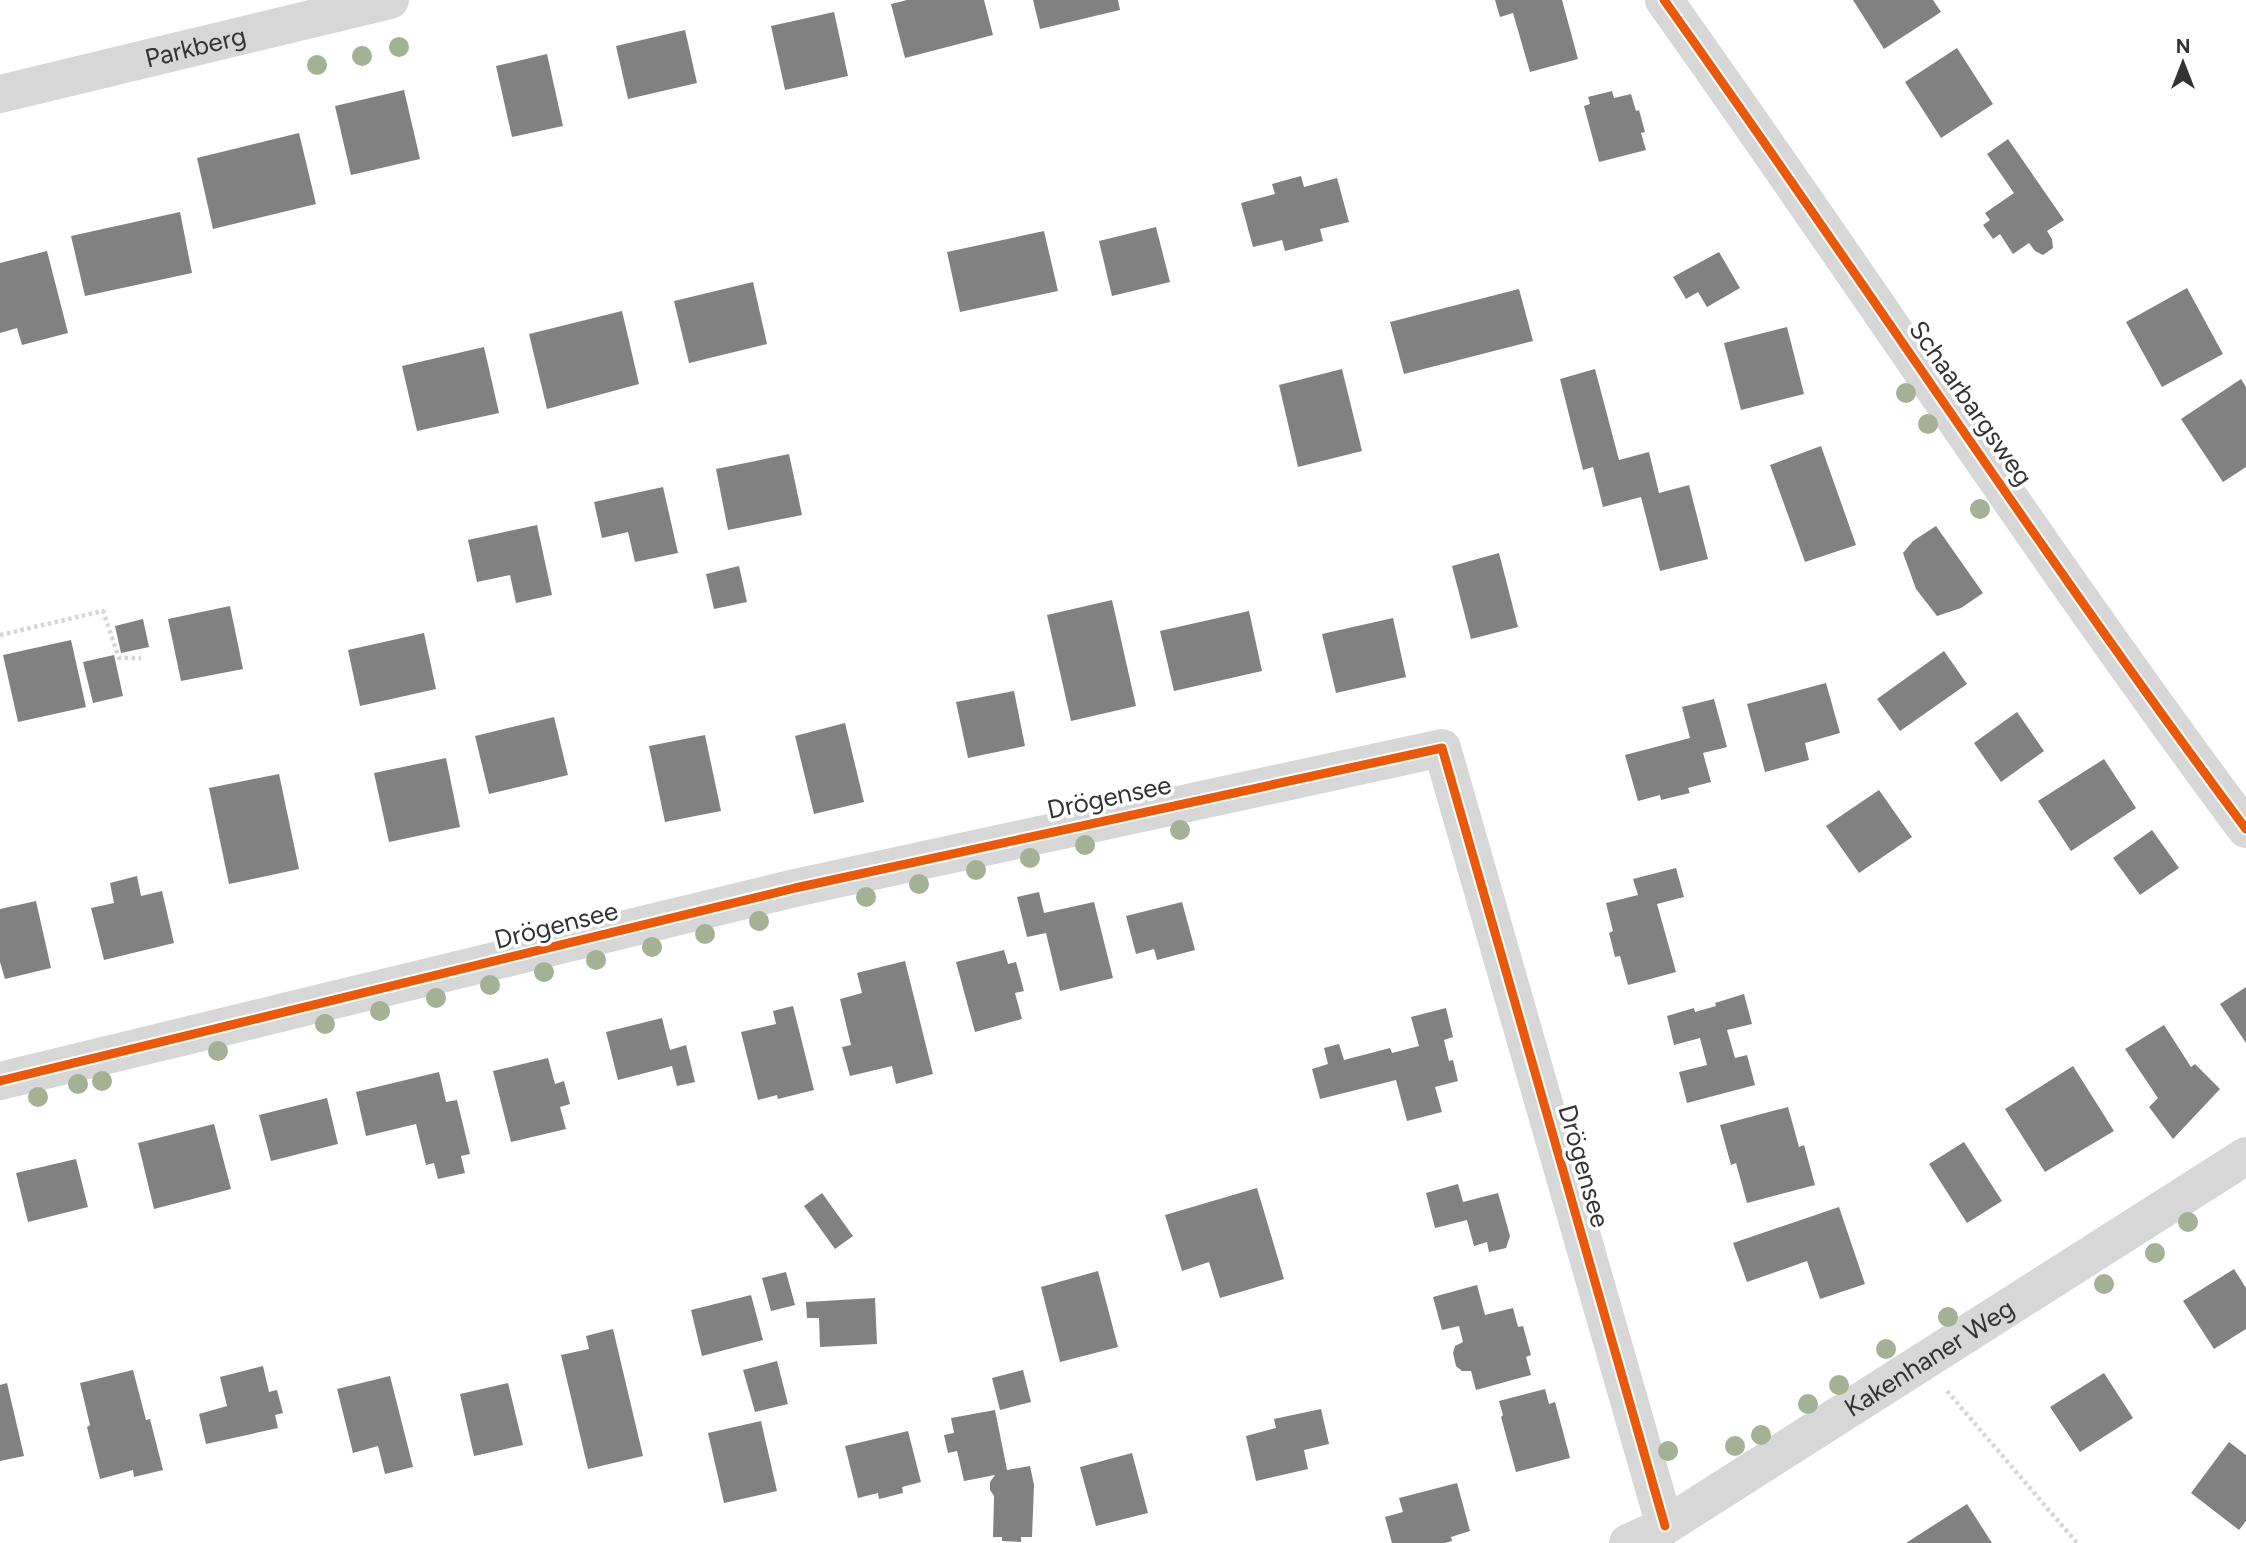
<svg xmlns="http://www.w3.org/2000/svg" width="2246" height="1543" font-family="Figtree,sans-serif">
	<rect width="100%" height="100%" fill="#fff"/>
	<g fill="#818181">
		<polygon points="907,0 984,0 993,35 905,58 891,4"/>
		<polygon points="1033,0 1118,0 1120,10 1040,29"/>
		<polygon points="1495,0 1562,0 1578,59 1530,72 1513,13 1500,17"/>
		<polygon points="1853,0 1933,0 1941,12 1884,49"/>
		<polygon points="834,12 848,76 785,90 771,26"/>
		<polygon points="685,30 697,83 628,99 616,46"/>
		<polygon points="1957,48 1993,104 1941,138 1905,82"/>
		<polygon points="547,54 563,126 512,137 496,66"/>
		<polygon points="404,90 420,159 351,175 335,106"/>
		<polygon points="1612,91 1614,98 1631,94 1636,111 1639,110 1645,132 1641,133 1646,150 1599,162 1584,106 1590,104 1588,97"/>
		<polygon points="299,133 316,204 213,229 197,158"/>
		<polygon points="2008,139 2064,220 2047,231 2052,239 2053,248 2043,255 2035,251 2029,243 2013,254 2000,234 1993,239 1983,225 1990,220 1985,213 2014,193 1987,154"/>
		<polygon points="1301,176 1304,187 1337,178 1349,222 1320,229 1323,241 1285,251 1282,240 1253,247 1241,203 1275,194 1272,184"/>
		<polygon points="180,212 192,273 85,296 71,236"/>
		<polygon points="1156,227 1170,282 1112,296 1099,241"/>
		<polygon points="1044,231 1058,291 960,312 947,252"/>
		<polygon points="47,251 68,333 22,345 17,328 0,333 0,263"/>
		<polygon points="1719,252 1740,288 1707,307 1698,292 1686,299 1673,277"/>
		<polygon points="753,282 767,344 689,363 674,301"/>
		<polygon points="2187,288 2223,354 2162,387 2126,322"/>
		<polygon points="1519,289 1533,341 1404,374 1390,322"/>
		<polygon points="622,311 639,384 547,409 529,334"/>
		<polygon points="1787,327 1804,394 1741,410 1724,343"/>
		<polygon points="484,347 499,413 417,431 402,366"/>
		<polygon points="1342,369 1362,451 1298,467 1279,385"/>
		<polygon points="1595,369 1619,460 1649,452 1659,493 1689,485 1708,559 1660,571 1641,497 1603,507 1593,467 1583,470 1560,379"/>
		<polygon points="2241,379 2246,387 2246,467 2223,482 2181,419"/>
		<polygon points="1821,446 1856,545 1805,562 1770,465"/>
		<polygon points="789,454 802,515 728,530 716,469"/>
		<polygon points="663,487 678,553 635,562 628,532 602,538 594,502"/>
		<polygon points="537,525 552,595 516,603 510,575 477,582 468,540"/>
		<polygon points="1936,526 1983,593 1961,608 1937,616 1916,589 1903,553 1913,541"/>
		<polygon points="1499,553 1518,627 1471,639 1452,566"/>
		<polygon points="739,566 747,602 714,609 706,574"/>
		<polygon points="1112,600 1136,706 1071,721 1047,615"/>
		<polygon points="230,606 243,669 181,681 168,619"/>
		<polygon points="1249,611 1262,671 1174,691 1160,631"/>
		<polygon points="1393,618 1406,677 1336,693 1322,634"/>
		<polygon points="143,619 149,647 121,653 115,626"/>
		<polygon points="424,633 436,689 360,706 348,650"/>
		<polygon points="71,640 86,707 18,722 3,655"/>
		<polygon points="1944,651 1967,684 1900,731 1877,699"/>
		<polygon points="114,655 123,696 93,703 83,662"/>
		<polygon points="1826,683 1840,733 1805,743 1809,760 1765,772 1747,704"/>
		<polygon points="1014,691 1025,746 968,758 956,702"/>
		<polygon points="1714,699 1727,747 1703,753 1711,782 1688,788 1690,793 1661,800 1660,795 1638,801 1625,755 1690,738 1682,707"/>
		<polygon points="2017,712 2044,751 2001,782 1974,743"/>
		<polygon points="554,717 568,775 489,794 475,736"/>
		<polygon points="845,723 864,802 814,814 795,736"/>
		<polygon points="705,735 721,811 665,822 649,746"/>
		<polygon points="446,758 460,827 389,842 374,773"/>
		<polygon points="2104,759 2136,808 2071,851 2038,801"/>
		<polygon points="279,774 299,869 229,884 209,788"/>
		<polygon points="1879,790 1912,837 1859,873 1826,826"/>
		<polygon points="2152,830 2179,868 2140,895 2113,858"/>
		<polygon points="1676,868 1684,897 1657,904 1676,972 1628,985 1620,956 1615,957 1609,933 1613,931 1606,903 1638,895 1633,879"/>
		<polygon points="137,876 141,896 162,891 174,943 104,960 91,908 114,903 110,883"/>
		<polygon points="1039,892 1044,913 1094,902 1113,978 1060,991 1046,933 1027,937 1017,897"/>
		<polygon points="36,901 51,968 5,979 0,962 0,909"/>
		<polygon points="1182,902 1195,950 1157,960 1154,949 1136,954 1126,916"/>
		<polygon points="1004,950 1008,964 1016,962 1024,991 1015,993 1022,1019 975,1032 956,962"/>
		<polygon points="905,961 933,1074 896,1084 892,1066 850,1076 842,1047 851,1045 840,999 862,993 857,973"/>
		<polygon points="2246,987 2246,1043 2220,1004"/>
		<polygon points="1744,994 1752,1024 1727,1030 1735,1058 1747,1055 1755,1085 1687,1103 1679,1072 1707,1065 1700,1038 1674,1045 1667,1016 1694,1008 1695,1012 1716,1006 1715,1003"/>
		<polygon points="793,1006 814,1090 778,1099 777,1095 758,1100 741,1032 776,1024 773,1011"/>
		<polygon points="1446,1008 1453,1037 1444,1040 1449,1061 1453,1060 1458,1081 1435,1087 1442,1112 1407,1121 1396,1080 1320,1099 1312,1069 1328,1064 1324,1048 1339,1044 1344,1060 1390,1048 1392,1053 1419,1046 1411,1017"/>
		<polygon points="662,1018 670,1050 686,1045 695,1082 677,1086 672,1066 618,1080 606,1032"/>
		<polygon points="2164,1025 2191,1067 2195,1064 2220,1089 2173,1139 2149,1107 2158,1098 2125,1049"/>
		<polygon points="548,1058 555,1084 564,1081 570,1104 560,1107 566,1129 511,1142 493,1071"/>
		<polygon points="2073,1066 2114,1131 2045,1172 2005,1109"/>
		<polygon points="439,1072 446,1102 457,1100 470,1154 461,1156 465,1173 438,1179 434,1163 426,1165 416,1124 366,1136 356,1092"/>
		<polygon points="327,1098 338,1144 271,1161 259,1115"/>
		<polygon points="1788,1107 1799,1147 1804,1145 1815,1185 1747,1203 1736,1163 1731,1165 1720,1125"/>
		<polygon points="214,1124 231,1189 154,1209 138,1143"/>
		<polygon points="1964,1142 2002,1201 1967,1223 1929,1164"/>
		<polygon points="76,1159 88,1207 28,1222 16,1173"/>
		<polygon points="1458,1184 1463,1202 1498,1193 1510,1236 1506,1248 1489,1252 1487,1242 1474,1246 1467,1220 1435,1228 1426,1193"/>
		<polygon points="1257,1188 1284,1279 1220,1298 1209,1262 1182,1271 1165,1215"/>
		<polygon points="822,1193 853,1236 835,1249 804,1206"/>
		<polygon points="1839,1207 1865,1284 1820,1299 1807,1261 1747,1282 1733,1243"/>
		<polygon points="2234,1269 2246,1288 2246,1329 2214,1349 2183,1301"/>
		<polygon points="1098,1271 1118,1347 1060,1362 1041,1287"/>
		<polygon points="786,1272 795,1305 771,1311 762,1278"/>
		<polygon points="1477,1285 1485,1315 1513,1308 1518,1327 1523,1326 1531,1355 1526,1357 1531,1375 1476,1390 1471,1371 1462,1371 1456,1366 1453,1353 1455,1346 1463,1342 1459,1326 1442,1330 1433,1297"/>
		<polygon points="751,1295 763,1340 702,1356 691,1310"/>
		<polygon points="875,1298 877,1344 820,1347 819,1318 807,1318 806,1302"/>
		<polygon points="613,1329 643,1456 588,1469 561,1355 589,1349 586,1336"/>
		<polygon points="777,1361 788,1404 755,1412 743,1370"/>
		<polygon points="263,1366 269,1392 277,1390 283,1413 275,1415 278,1428 206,1444 199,1414 227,1406 220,1377"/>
		<polygon points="133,1370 146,1420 150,1419 163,1470 134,1477 133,1470 100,1479 87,1427 90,1425 80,1383"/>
		<polygon points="1023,1370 1031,1402 1000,1410 992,1378"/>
		<polygon points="2104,1373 2133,1418 2080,1452 2050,1407"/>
		<polygon points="390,1376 413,1467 385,1474 378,1446 353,1453 337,1389"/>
		<polygon points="7,1383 24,1456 0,1461 0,1385"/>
		<polygon points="508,1383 523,1445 474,1456 460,1394"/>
		<polygon points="1545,1389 1549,1404 1555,1402 1570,1458 1516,1472 1501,1417 1503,1415 1499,1401"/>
		<polygon points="1321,1409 1329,1444 1304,1450 1308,1469 1256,1481 1246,1436 1276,1428 1274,1419"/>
		<polygon points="995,1410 1007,1470 1030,1466 1034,1485 1032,1537 1021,1537 1021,1542 1002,1541 1002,1537 993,1537 994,1496 990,1490 990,1482 995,1475 964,1481 957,1451 948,1453 944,1435 954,1433 951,1418"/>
		<polygon points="761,1421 777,1491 724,1503 708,1433"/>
		<polygon points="908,1431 921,1482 902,1487 903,1493 879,1499 878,1493 858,1498 845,1446"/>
		<polygon points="2229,1442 2246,1455 2246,1521 2239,1530 2191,1493"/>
		<polygon points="1132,1453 1148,1513 1096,1526 1080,1467"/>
		<polygon points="1457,1483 1470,1531 1451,1537 1452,1541 1445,1543 1392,1543 1385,1517 1403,1512 1399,1498"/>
		<polygon points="1967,1504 1992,1543 1906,1543"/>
	</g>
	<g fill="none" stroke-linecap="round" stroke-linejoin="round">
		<g stroke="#d6d6d6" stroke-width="4.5" stroke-dasharray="3.5 3.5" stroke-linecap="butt">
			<polyline points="0,635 103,611 119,658 141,658"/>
			<polyline points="1947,1391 2077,1543"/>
		</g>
		<g stroke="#d7d7d7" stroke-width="38">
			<path d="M1664,0C1860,275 2044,558 2246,829"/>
			<path id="s1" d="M0,94L390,0"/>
			<polyline points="0,1081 795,888 1442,748 1665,1526"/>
			<path id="s2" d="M1628,1543L1665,1526L2246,1156"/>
		</g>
		<g stroke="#fff" stroke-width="13">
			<g id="cycleway">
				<path d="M1664,0C1860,275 2044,558 2246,829"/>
				<polyline points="0,1081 795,888 1442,748 1665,1526"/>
			</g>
		</g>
		<use href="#cycleway" stroke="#e8590c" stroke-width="9"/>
	</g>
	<g fill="#a4b194">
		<circle cx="399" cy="47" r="10"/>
		<circle cx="362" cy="56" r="10"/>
		<circle cx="317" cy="65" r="10"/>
		<circle cx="1906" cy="393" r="10"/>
		<circle cx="1928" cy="424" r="10"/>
		<circle cx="1980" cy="509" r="10"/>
		<circle cx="1180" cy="830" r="10"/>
		<circle cx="1085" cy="845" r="10"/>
		<circle cx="1030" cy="858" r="10"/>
		<circle cx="976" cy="870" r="10"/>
		<circle cx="919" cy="884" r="10"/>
		<circle cx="866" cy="897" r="10"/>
		<circle cx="759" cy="921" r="10"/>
		<circle cx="705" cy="934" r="10"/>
		<circle cx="652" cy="947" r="10"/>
		<circle cx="596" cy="960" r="10"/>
		<circle cx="544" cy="972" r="10"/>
		<circle cx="490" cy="985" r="10"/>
		<circle cx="436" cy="998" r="10"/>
		<circle cx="380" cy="1011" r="10"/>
		<circle cx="325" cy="1024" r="10"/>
		<circle cx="218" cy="1051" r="10"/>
		<circle cx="102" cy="1081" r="10"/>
		<circle cx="78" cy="1084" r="10"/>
		<circle cx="38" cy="1097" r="10"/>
		<circle cx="2188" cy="1222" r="10"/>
		<circle cx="2155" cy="1253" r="10"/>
		<circle cx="2104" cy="1284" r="10"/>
		<circle cx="1948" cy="1317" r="10"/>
		<circle cx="1886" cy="1349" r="10"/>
		<circle cx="1839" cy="1385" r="10"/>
		<circle cx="1808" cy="1404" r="10"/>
		<circle cx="1761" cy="1435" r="10"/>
		<circle cx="1735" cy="1446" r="10"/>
		<circle cx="1668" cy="1451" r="10"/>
	</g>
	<g text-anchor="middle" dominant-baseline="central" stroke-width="7" stroke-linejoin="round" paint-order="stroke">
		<g font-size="26" fill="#333" stroke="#fff">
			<text stroke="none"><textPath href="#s1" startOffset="201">Parkberg</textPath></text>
			<text transform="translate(1971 403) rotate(55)">Schaarbargsweg</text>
			<text transform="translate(1109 797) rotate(-12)">Drögensee</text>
			<text transform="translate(556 925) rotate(-14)">Drögensee</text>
			<text transform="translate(1584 1166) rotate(74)">Drögensee</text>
			<text stroke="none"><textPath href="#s2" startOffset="354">Kakenhaner Weg</textPath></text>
		</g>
	</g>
	<g transform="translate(2183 63)" stroke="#ffffff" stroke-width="5" paint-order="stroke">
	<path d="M0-5L12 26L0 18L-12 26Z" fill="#333333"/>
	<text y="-10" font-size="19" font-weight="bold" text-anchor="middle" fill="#333333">N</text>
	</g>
</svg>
